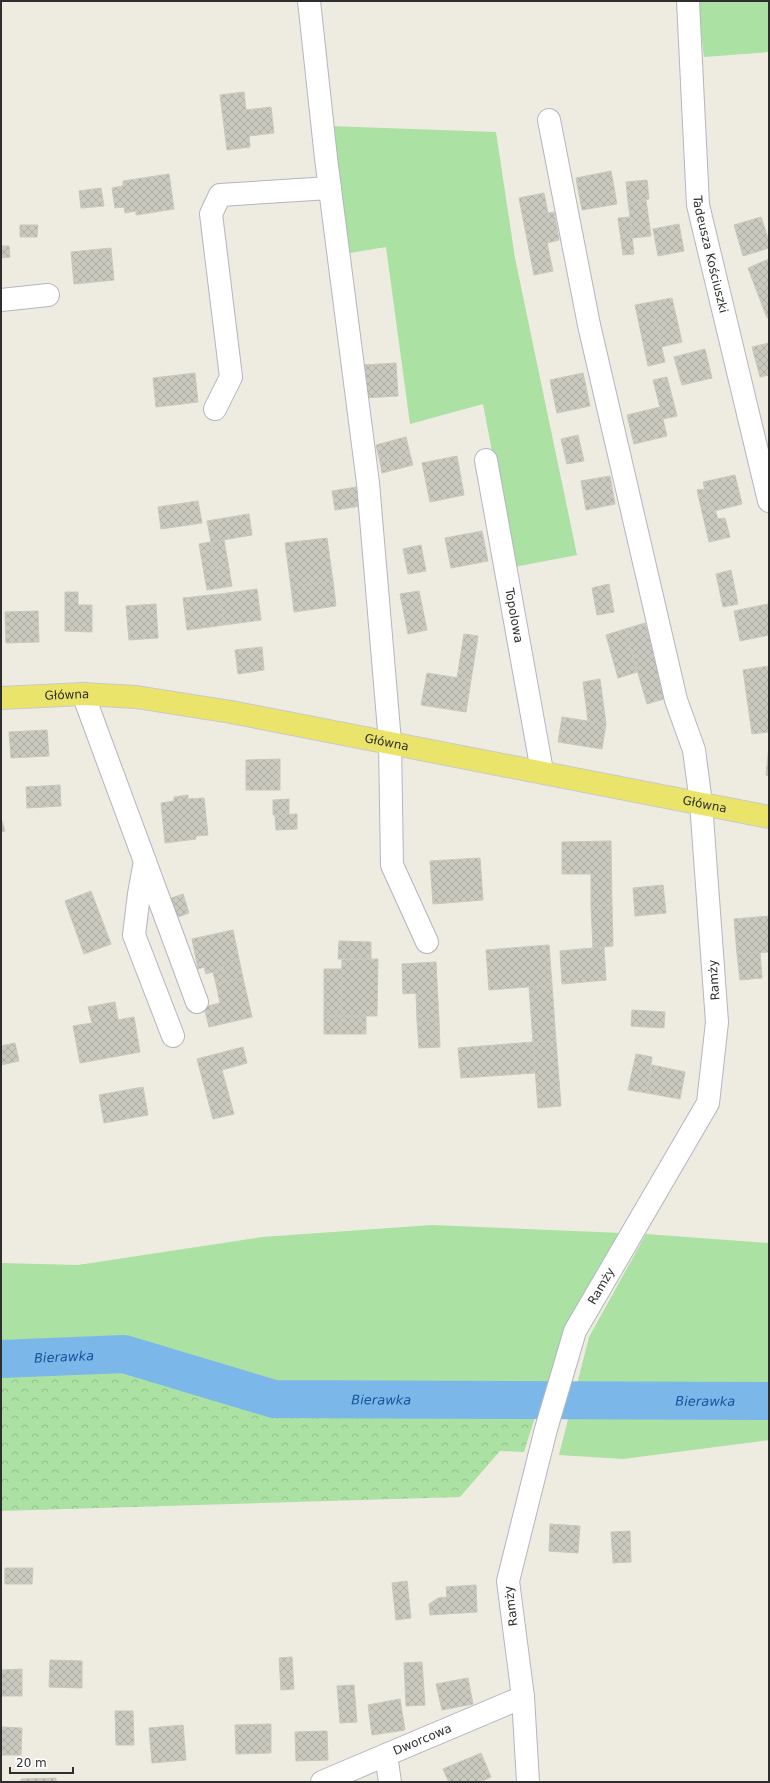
<svg xmlns="http://www.w3.org/2000/svg" width="770" height="1783" font-family="'DejaVu Sans',sans-serif">
	<defs>
		<pattern id="forest-crowns" width="20" height="18" patternUnits="userSpaceOnUse"><rect width="20" height="18" fill="#abe1a2"/><path d="M2 6a3 3 0 1 1 6 0M12 15a3 3 0 1 1 6 0" fill="none" stroke="#93c18c"/></pattern>
		<pattern id="building-cross-hatch" width="8" height="8" patternUnits="userSpaceOnUse"><rect width="8" height="8" fill="#cac9bf"/><path d="M0 0l8 8M0 8l8-8" fill="none" stroke="#aeada4"/></pattern>
	</defs>
	<rect width="100%" height="100%" fill="#eeebe1"/>
	<g fill="#abe1a2">
		<polygon points="697,1 769,1 769,52 704,57"/>
		<polygon points="329,126 496,132 515,258 577,555 514,567 483,404 410,424 386,247 344,254"/>
		<path d="M432,1225L621,1233C591,1287 559,1336 544,1397L276,1395L164,1361L114,1350L1,1356V1263L78,1265L262,1237Z"/>
		<polygon points="646,1234 769,1243 769,1440 623,1459 559,1455 589,1337"/>
	</g>
	<polygon fill="url(#forest-crowns)" points="120,1363 270,1406 540,1401 524,1452 500,1451 460,1497 1,1511 1,1369"/>
	<g fill="none" stroke-linecap="round" stroke-linejoin="round">
		<path stroke="#7cb7e9" stroke-width="38" id="s1" d="M1,1359L124,1354L274,1399L769,1401"/>
	</g>
	<g fill="url(#building-cross-hatch)" stroke="#cac7bb">
		<polygon points="244,92 246,110 271,107 274,133 249,136 250,147 227,150 220,95"/>
		<polygon points="611,171 617,204 582,210 576,178"/>
		<polygon points="169,174 174,209 136,215 136,211 125,213 124,207 115,208 112,188 123,186 123,181"/>
		<polygon points="647,180 649,199 628,202 626,182"/>
		<polygon points="101,188 104,206 81,208 79,191"/>
		<polygon points="544,193 548,213 554,212 559,240 547,243 553,271 534,275 519,198"/>
		<polygon points="646,200 651,236 633,238 628,202"/>
		<polygon points="630,217 634,254 623,255 618,218"/>
		<polygon points="761,217 769,241 769,248 743,256 734,225"/>
		<polygon points="679,224 684,251 658,256 653,229"/>
		<polygon points="20,225 38,225 37,237 20,237"/>
		<polygon points="1,246 9,246 10,257 1,258"/>
		<polygon points="111,248 114,280 74,284 71,252"/>
		<polygon points="769,259 769,283 756,289 748,268"/>
		<polygon points="769,283 769,317 767,318 756,289"/>
		<polygon points="672,298 682,342 661,347 651,302"/>
		<polygon points="651,302 665,362 648,366 635,305"/>
		<polygon points="769,343 769,375 760,377 752,347"/>
		<polygon points="705,349 712,378 682,385 674,357"/>
		<polygon points="396,363 398,396 364,398 362,365"/>
		<polygon points="195,373 198,402 156,407 153,378"/>
		<polygon points="583,373 590,406 557,413 550,380"/>
		<polygon points="667,377 677,416 663,419 653,380"/>
		<polygon points="660,407 667,436 634,444 627,415"/>
		<polygon points="578,435 584,461 567,464 561,439"/>
		<polygon points="406,437 410,454 380,462 376,445"/>
		<polygon points="410,454 413,465 382,473 380,462"/>
		<polygon points="457,456 464,495 430,502 422,463"/>
		<polygon points="735,475 742,504 710,512 703,482"/>
		<polygon points="610,476 615,504 586,510 581,481"/>
		<polygon points="357,487 360,506 335,510 332,491"/>
		<polygon points="705,489 710,512 715,510 718,519 725,518 730,537 709,542 697,490"/>
		<polygon points="198,501 202,523 161,529 158,507"/>
		<polygon points="249,514 252,535 211,542 207,521"/>
		<polygon points="482,531 488,561 451,568 445,538"/>
		<polygon points="327,538 333,581 291,587 285,543"/>
		<polygon points="224,540 232,586 220,588 211,542"/>
		<polygon points="211,542 220,588 207,590 199,544"/>
		<polygon points="421,545 426,571 408,574 403,549"/>
		<polygon points="731,570 738,604 723,607 716,574"/>
		<polygon points="333,581 336,606 294,612 291,587"/>
		<polygon points="609,584 614,612 597,615 592,588"/>
		<polygon points="257,589 261,620 224,625 220,594"/>
		<polygon points="419,591 427,630 408,634 400,594"/>
		<polygon points="65,592 78,592 78,605 92,605 92,632 65,631"/>
		<polygon points="220,594 224,625 187,630 183,598"/>
		<polygon points="156,604 158,638 129,640 126,606"/>
		<polygon points="768,604 769,635 740,641 734,611"/>
		<polygon points="38,611 39,642 6,643 5,612"/>
		<polygon points="645,623 667,698 647,704 625,629"/>
		<polygon points="625,629 637,672 618,678 606,635"/>
		<polygon points="464,634 478,636 471,680 457,678"/>
		<polygon points="262,647 264,670 238,674 235,650"/>
		<polygon points="769,666 769,732 752,734 743,670"/>
		<polygon points="427,673 471,680 466,712 421,705"/>
		<polygon points="600,679 606,724 588,721 583,682"/>
		<polygon points="562,717 606,724 602,749 558,742"/>
		<polygon points="47,730 49,756 11,758 9,732"/>
		<polygon points="769,746 769,776 766,775"/>
		<polygon points="280,759 280,790 246,790 246,760"/>
		<polygon points="60,785 61,806 27,808 26,787"/>
		<polygon points="188,795 188,799 204,798 208,835 196,836 196,839 165,843 161,803 174,801 174,797"/>
		<polygon points="289,799 289,815 273,815 273,800"/>
		<polygon points="297,814 297,829 276,830 275,815"/>
		<polygon points="1,818 5,831 1,832"/>
		<polygon points="611,841 612,905 591,906 591,874 562,874 562,842"/>
		<polygon points="480,858 483,900 433,904 430,861"/>
		<polygon points="663,885 666,913 635,916 633,888"/>
		<polygon points="91,891 111,944 84,954 65,901"/>
		<polygon points="183,894 189,913 172,919 166,900"/>
		<polygon points="612,905 613,946 593,948 591,906"/>
		<polygon points="769,916 769,952 737,954 734,919"/>
		<polygon points="233,930 239,959 223,963 224,970 213,972 206,974 204,967 198,969 192,939"/>
		<polygon points="339,941 371,942 371,959 338,959"/>
		<polygon points="549,945 552,985 489,990 486,950"/>
		<polygon points="604,947 606,980 562,984 560,951"/>
		<polygon points="760,952 762,978 740,980 737,954"/>
		<polygon points="239,959 243,978 216,984 213,972 224,970 223,963"/>
		<polygon points="378,959 377,1016 341,1016 342,960"/>
		<polygon points="436,962 439,1020 417,1021 416,993 403,994 402,964"/>
		<polygon points="324,969 342,969 341,1016 324,1016"/>
		<polygon points="243,978 252,1017 209,1027 204,1007 220,1003 216,984"/>
		<polygon points="552,985 556,1041 533,1042 529,987"/>
		<polygon points="115,1002 118,1020 134,1017 140,1052 80,1063 73,1026 92,1023 88,1007"/>
		<polygon points="632,1010 665,1012 664,1028 631,1026"/>
		<rect x="324" y="1016" width="17" height="18"/>
		<rect x="341" y="1016" width="25" height="18"/>
		<polygon points="439,1020 440,1047 419,1048 417,1021"/>
		<polygon points="556,1041 561,1106 538,1108 533,1042"/>
		<polygon points="533,1042 535,1073 461,1078 458,1048"/>
		<polygon points="15,1043 19,1061 1,1065 1,1046"/>
		<polygon points="243,1047 247,1063 222,1070 234,1114 213,1119 197,1059"/>
		<polygon points="636,1054 652,1057 647,1093 628,1090"/>
		<polygon points="652,1065 685,1072 680,1099 647,1093"/>
		<polygon points="143,1087 148,1115 104,1123 99,1095"/>
		<polygon points="550,1524 580,1526 578,1553 549,1551"/>
		<polygon points="630,1531 631,1562 613,1563 611,1532"/>
		<polygon points="5,1568 33,1568 32,1584 5,1584"/>
		<polygon points="407,1581 411,1618 396,1620 392,1583"/>
		<polygon points="476,1585 477,1612 430,1615 429,1604 438,1598 447,1597 446,1587"/>
		<polygon points="292,1657 294,1689 281,1690 279,1658"/>
		<polygon points="50,1660 82,1661 82,1688 49,1687"/>
		<polygon points="422,1662 425,1705 406,1706 404,1663"/>
		<polygon points="22,1669 22,1696 1,1696 1,1670"/>
		<polygon points="468,1678 473,1704 442,1710 436,1684"/>
		<polygon points="354,1685 357,1722 340,1723 337,1686"/>
		<polygon points="400,1699 405,1730 372,1735 368,1705"/>
		<polygon points="115,1711 133,1711 134,1745 116,1745"/>
		<polygon points="271,1724 271,1753 236,1754 235,1725"/>
		<polygon points="183,1725 186,1760 152,1763 149,1728"/>
		<polygon points="1,1727 22,1728 21,1755 1,1755"/>
		<polygon points="327,1731 328,1760 296,1761 295,1732"/>
		<polygon points="481,1753 491,1777 480,1782 449,1782 443,1769"/>
		<polygon points="56,1778 56,1782 21,1782 21,1779"/>
	</g>
	<g fill="none" stroke-linecap="round" stroke-linejoin="round">
		<g stroke="#b4b5c0" stroke-width="24">
			<g id="minor">
				<polyline points="309,1 326,158 368,483 390,742 392,865 427,942"/>
				<path id="s2" d="M688,1L698,205L769,501"/>
				<polyline points="1,300 48,295"/>
				<polyline points="215,409 231,377 211,214 220,195 330,188"/>
				<path id="s3" d="M486,460L542,771"/>
				<polyline points="83,694 197,1002"/>
				<polyline points="145,861 139,894 134,935 173,1036"/>
				<polyline points="386,1755 390,1782"/>
				<path id="s4" d="M322,1782L523,1697"/>
				<path id="s5" d="M528,1782L523,1697L508,1581L546,1429L575,1331L708,1103L717,1022L701,803L694,750L676,700L589,325L549,120"/>
			</g>
		</g>
		<g stroke="#c9c9c9" stroke-width="24">
			<g id="major">
				<path id="s6" d="M1,698L83,694L136,697L231,712L769,817"/>
			</g>
		</g>
		<use href="#minor" stroke="#fff" stroke-width="22"/>
		<use href="#major" stroke="#eae46b" stroke-width="22"/>
	</g>
	<g text-anchor="middle" dominant-baseline="central" stroke-width="4" stroke-linejoin="round" paint-order="stroke">
		<g font-size="12" fill="#2e2e2e" stroke="#fff">
			<text stroke="none"><textPath href="#s2" startOffset="255">Tadeusza Kościuszki</textPath></text>
			<text stroke="none"><textPath href="#s3" startOffset="158">Topolowa</textPath></text>
			<text stroke="none"><textPath href="#s6" startOffset="66">Główna</textPath></text>
			<text stroke="none"><textPath href="#s6" startOffset="390">Główna</textPath></text>
			<text stroke="none"><textPath href="#s6" startOffset="714">Główna</textPath></text>
			<text transform="translate(714 980) rotate(-94)">Ramży</text>
			<text stroke="none"><textPath href="#s5" startOffset="513">Ramży</textPath></text>
			<text transform="translate(511 1606) rotate(-97)">Ramży</text>
			<text stroke="none"><textPath href="#s4" startOffset="109">Dworcowa</textPath></text>
		</g>
		<g font-size="13" font-style="italic" fill="#16549a" stroke="#fff">
			<text stroke="none"><textPath href="#s1" startOffset="63">Bierawka</textPath></text>
			<text stroke="none"><textPath href="#s1" startOffset="387">Bierawka</textPath></text>
			<text stroke="none"><textPath href="#s1" startOffset="711">Bierawka</textPath></text>
		</g>
	</g>
	<rect width="770" height="1783" fill="none" stroke="#2e2e2e" stroke-width="4"/>
	<path d="M10 1767v6h63v-6" fill="none" stroke="#2e2e2e" stroke-width="2"/>
	<text x="16" y="1767" font-size="12" fill="#2e2e2e" stroke="#ffffff" stroke-width="3" paint-order="stroke">20 m</text>
</svg>
